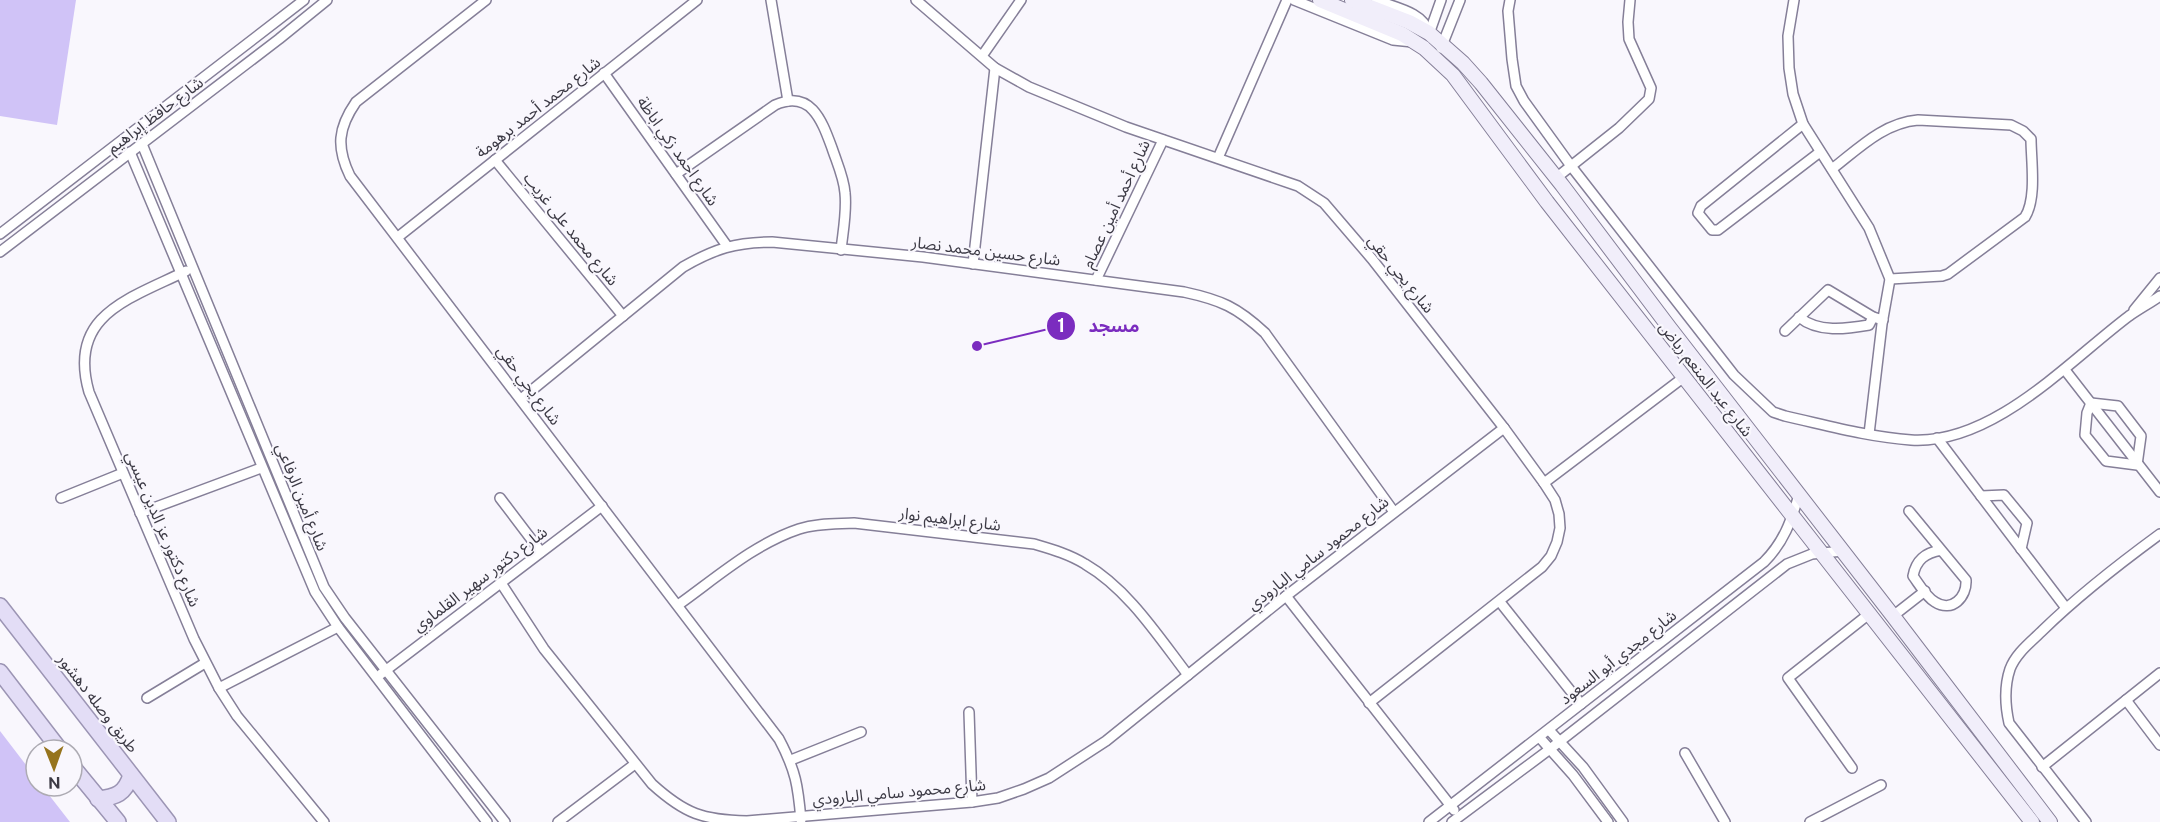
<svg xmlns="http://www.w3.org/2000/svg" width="2160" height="822" font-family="'Public Sans','Noto Sans Arabic',sans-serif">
	<rect width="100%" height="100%" fill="#f9f7fd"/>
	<g fill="#d0c3f7">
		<polygon points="0,0 76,0 57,125 0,116"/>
		<polygon points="0,731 36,778 36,786 42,786 70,822 0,822"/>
	</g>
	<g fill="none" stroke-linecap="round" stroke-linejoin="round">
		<g stroke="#857f98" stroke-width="12">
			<g id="street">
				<path d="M486,0L356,102C338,128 336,147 350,176L779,739C796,771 798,786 801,820"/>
				<polyline points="771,0 788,101"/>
				<polyline points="916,0 995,68 1029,87 1126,127 1298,186 1324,203 1372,259 1504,428 1544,483 1555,500 1559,514 1560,528 1557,542 1551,556 1542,567 1369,703"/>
				<polyline points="1294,0 1393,40 1413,42"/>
				<path d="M1376,0C1393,7 1424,12 1428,32"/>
				<path d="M1510,0L1508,11L1512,59L1516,86L1524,101L1571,166L1734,375L1773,412L1785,416C1826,425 1868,437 1911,440C1993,445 2069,361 2129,316C2139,309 2150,303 2160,296"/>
				<polyline points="1794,0 1788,36 1789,68 1793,94 1803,124 1869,228 1890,279 1882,324 1869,434"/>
				<polyline points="1429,34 1441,0"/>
				<polyline points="1441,48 1460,0"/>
				<polyline points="982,56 1021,0"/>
				<polyline points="604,73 727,246"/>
				<polyline points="1803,124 1701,206 1698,213 1712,230 1718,230 1820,152"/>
				<polyline points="142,144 324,587 345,618 505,822"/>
				<polyline points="130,152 315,592 338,627 487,822"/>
				<polyline points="1218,158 1287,0"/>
				<polyline points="495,160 623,316"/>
				<path d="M1832,169C1858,149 1883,123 1918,120L2011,125L2023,131L2031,139C2031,160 2037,198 2025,217L1948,274L1942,276L1890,279"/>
				<path d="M676,174L775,105C811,89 822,121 832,148C837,163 844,178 845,193C847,212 843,231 841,250"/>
				<polyline points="1556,178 1619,128 1649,99 1651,88 1629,39 1628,22 1630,0"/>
				<polyline points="0,234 304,0"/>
				<polyline points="398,237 697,0"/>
				<polyline points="0,252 279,39 327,0"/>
				<polyline points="973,264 995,68"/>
				<path d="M186,271C129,299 67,315 89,392L194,639L219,688L237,716L324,822"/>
				<polyline points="1096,280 1163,140"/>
				<polyline points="2134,310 2160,278"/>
				<path d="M1799,317C1818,333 1846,329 1869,325L1873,317"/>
				<polyline points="1785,331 1828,290 1873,317 1883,320"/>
				<polyline points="2065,370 2160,492"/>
				<path d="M521,399L683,267C714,249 736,242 772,242L923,257L1184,292C1221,300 1237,307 1265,333L1394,512"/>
				<polygon points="2091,403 2118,406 2141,436 2137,465 2106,461 2085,435 2087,413"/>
				<polyline points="1937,438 2066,608"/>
				<polyline points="1544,483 1684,377"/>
				<polyline points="1981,496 2004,495 2027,523 2021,549"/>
				<polyline points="61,498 123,473"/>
				<polyline points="500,498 541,552"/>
				<path d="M1909,511L1966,580C1967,597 1952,613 1935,602C1926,597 1919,584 1913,576C1916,560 1925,553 1941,550"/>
				<polyline points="140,513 261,468"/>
				<path d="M501,583L544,649L652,784C685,814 703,820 747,821L972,802L998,798L1024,789L1049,778L1106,741L1286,596L1504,428"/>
				<polyline points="1286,596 1454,810"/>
				<polyline points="1500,602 1581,704"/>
				<path d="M678,605C716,578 754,544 799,529C817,523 836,524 854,523L1034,544C1051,549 1069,554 1085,564C1128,589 1158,636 1188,675"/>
				<polyline points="1893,616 1925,591"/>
				<polyline points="381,674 602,506"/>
				<polyline points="219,688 338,627"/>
				<polyline points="147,698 205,663"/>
				<polyline points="2126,700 2160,745"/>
				<polyline points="969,712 972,802"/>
				<polyline points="1549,730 1583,767 1623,822"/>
				<polyline points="1540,738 1573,775 1608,822"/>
				<polyline points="1685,753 1725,822"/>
				<polyline points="791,760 861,732"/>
				<polyline points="2042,767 2160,673"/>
				<polyline points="1852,768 1788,678 1869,614"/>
				<polyline points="558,822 635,764"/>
				<path d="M1429,822L1764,562C1784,542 1791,521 1799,495"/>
				<polyline points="1452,822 1550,749 1787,564 1812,554 1843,551"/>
				<polyline points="1810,822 1881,785"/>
				<path d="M2086,822L2009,723C2005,705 2004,687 2010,669C2016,653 2031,642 2043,630C2079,595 2119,564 2160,534"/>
			</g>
		</g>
		<g stroke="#857f98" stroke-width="16">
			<g id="secondary">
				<polyline points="1320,0 1402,34 1424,48 1453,75 1547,202 2032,822"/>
				<polyline points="1352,0 1409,22 1429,33 1463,63 1481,83 1562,185 1669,327 1893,616 2050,822"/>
			</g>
		</g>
		<g stroke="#9c95b4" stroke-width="18">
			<g id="primary">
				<polyline points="0,606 168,822"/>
				<polyline points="0,672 60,750"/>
				<polyline points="72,766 118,822"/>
				<path d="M98,799C116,797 125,794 131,775"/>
			</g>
		</g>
		<use href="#street" stroke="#fff" stroke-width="9"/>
		<use href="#secondary" stroke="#f1eefa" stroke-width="14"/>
		<use href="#primary" stroke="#e3ddf6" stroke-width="15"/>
	</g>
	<g text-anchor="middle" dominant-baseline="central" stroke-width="4.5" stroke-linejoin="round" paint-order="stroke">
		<g font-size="16" fill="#3c3a45" stroke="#f9f7fd">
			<text transform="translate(538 107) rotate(-38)">شارع محمد أحمد برهومة</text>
			<text transform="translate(155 115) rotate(-37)">شارع حافظ إبراهيم</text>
			<text transform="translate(678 151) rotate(55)">شارع احمد زكي اباظة</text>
			<text transform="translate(1116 204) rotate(-65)">شارع أحمد أمين عصام</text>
			<text transform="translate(571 229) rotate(51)">شارع محمد على غريب</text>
			<text transform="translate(986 251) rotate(7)">شارع حسين محمد نصار</text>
			<text transform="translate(1401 274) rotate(51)">شارع يحي حقي</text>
			<text transform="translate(1706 379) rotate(52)">شارع عبد المنعم رياض</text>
			<text transform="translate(529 385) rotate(53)">شارع يحي حقي</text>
			<text transform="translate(302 497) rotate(68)">شارع أمين الرفاعي</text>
			<text transform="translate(950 519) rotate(7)">شارع ابراهيم نوار</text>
			<text transform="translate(163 529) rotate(67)">شارع دكتور عز الدين عيسي</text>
			<text transform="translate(1318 553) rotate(-38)">شارع محمود سامي البارودي</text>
			<text transform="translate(480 579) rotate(-37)">شارع دكتور سهير القلماوي</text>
			<text transform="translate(1618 657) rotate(-38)">شارع مجدي أبو السعود</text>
			<text transform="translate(98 703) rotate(52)">طريق وصله دهشور</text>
			<text transform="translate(899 792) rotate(-5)">شارع محمود سامي البارودي</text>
		</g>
	</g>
	<path fill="none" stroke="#7b2cbf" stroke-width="2" d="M977 346L1061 326"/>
	<g fill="#7b2cbf" stroke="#f9f7fd" stroke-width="2">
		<circle cx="977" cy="346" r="6"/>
		<circle cx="1061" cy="326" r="15"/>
	</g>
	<g font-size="18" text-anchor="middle" font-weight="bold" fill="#fff">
		<text x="1061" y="332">1</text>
	</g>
	<g font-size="18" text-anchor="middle" font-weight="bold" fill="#7b2cbf" stroke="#f9f7fd" stroke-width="4.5" stroke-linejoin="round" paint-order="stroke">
		<text x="1114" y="332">مسجد</text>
	</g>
	<g transform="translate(54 768) rotate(179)"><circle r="28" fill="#f9f7fd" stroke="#adabb3" stroke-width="1.5"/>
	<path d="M0-4.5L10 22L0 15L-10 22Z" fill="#96741d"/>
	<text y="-9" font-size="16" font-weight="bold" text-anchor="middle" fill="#3c3a45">N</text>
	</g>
</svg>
